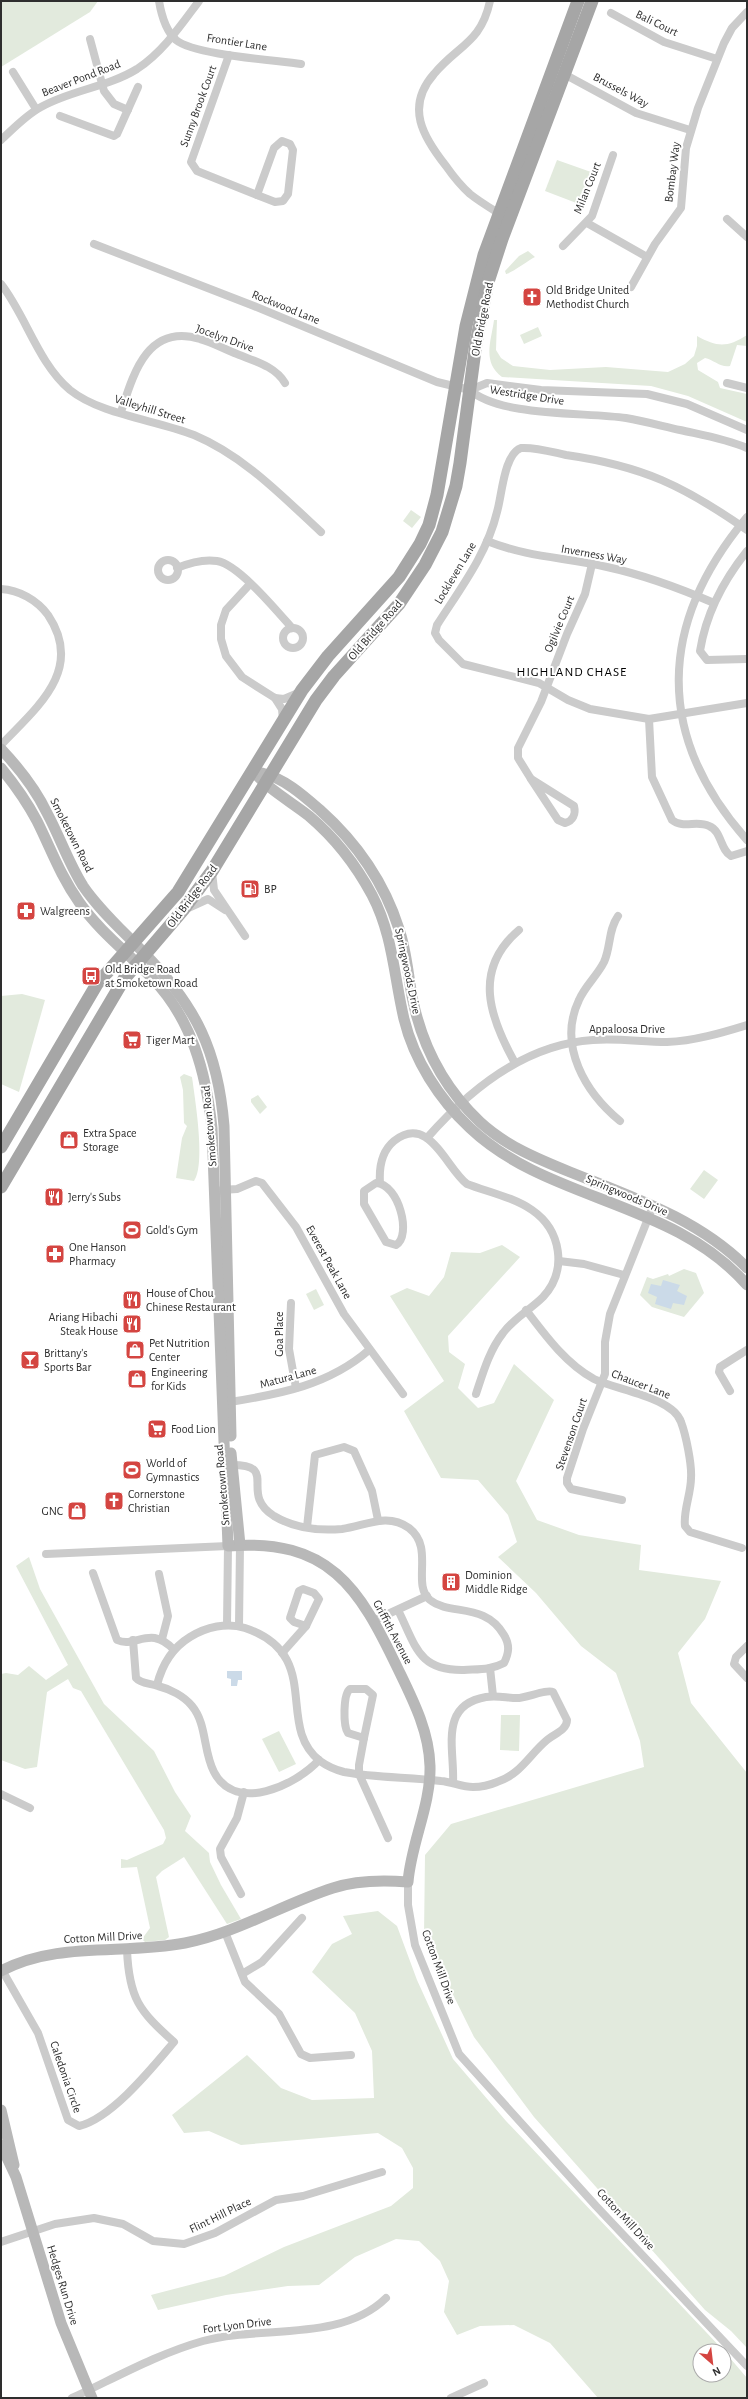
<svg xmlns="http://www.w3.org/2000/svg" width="748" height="2399" font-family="'Alegreya Sans',sans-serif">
	<rect width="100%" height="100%" fill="#fff"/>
	<g fill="#e2eadd">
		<polygon points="1,1 98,1 90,12 1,67"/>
		<polygon points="557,160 591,172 579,204 545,191"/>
		<path d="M528,251L535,257C529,260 510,274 506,274L505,271L519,256Z"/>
		<path d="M494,320H497L496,350L501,358L513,366L550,370L606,367L668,372L685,364L694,356L697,346V336C717,347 727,348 747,335V346L737,345L730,366C721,368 714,360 705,358L697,363L698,370L718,382L720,388L747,394V422L688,396L651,386L502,377C482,362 491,342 494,320Z"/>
		<polygon points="538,327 542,336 524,344 520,335"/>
		<polygon points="411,510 421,517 412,528 403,521"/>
		<polygon points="22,994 45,1000 19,1092 1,1084 1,996"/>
		<path d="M184,1074L192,1077C195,1099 206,1165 194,1181L176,1178L182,1138L187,1126L184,1123L183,1090L180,1077Z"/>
		<polygon points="258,1095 267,1107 260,1114 251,1102 251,1099"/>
		<polygon points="704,1170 718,1180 704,1199 690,1189"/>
		<polygon points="502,1245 520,1257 448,1336 449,1352 465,1364 458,1388 478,1408 494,1403 514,1364 554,1400 516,1481 537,1520 579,1535 641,1545 639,1570 721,1581 705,1619 678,1653 691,1703 747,1773 747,2348 731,2331 705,2310 534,2117 474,2037 424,1936 425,1855 451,1824 644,1767 640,1741 616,1673 581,1646 536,1593 498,1557 517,1542 508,1515 478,1480 441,1478 404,1411 444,1381 390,1296 407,1288 429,1296 444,1277 451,1252 480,1253"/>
		<polygon points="684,1269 696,1273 704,1293 684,1317 652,1307 640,1295 647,1277 653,1279 668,1274 669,1276"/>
		<polygon points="316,1289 324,1305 314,1310 306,1294"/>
		<polygon points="29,1557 40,1589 104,1704 154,1751 175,1792 191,1816 185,1831 209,1853 210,1862 221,1885 241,1919 227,1924 184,1857 162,1871 156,1877 169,1937 165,1940 145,1942 142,1939 150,1928 137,1867 121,1868 121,1859 127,1860 163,1844 166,1838 164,1830 81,1691 73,1688 68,1679 47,1692 37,1767 25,1769 1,1760 1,1674 6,1673 18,1675 29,1666 46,1680 68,1665 16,1566"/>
		<polygon points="501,1715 520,1715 519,1751 500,1750"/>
		<polygon points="279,1731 296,1764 279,1772 262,1739"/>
		<polygon points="378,1911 397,1926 417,1980 453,2059 506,2121 724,2351 700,2351 700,2375 724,2375 724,2351 747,2378 747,2398 598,2398 550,2343 514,2325 480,2326 457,2335 444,2312 449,2281 440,2261 419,2241 396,2239 355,2257 319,2285 288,2286 226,2295 158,2310 151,2295 224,2276 284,2247 391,2206 413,2188 413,2168 402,2148 378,2133 241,2145 209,2131 184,2133 172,2115 247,2055 281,2088 312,2100 374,2098 372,2051 355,2013 312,1972 332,1944 352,1934 343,1916"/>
	</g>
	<g fill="#cbdae8">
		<polygon points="663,1280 680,1285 677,1291 687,1296 684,1305 673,1303 671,1309 655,1304 657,1297 648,1293 651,1284 661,1286"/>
		<polygon points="227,1671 242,1671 242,1680 238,1680 237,1686 231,1686 231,1679 227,1678"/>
	</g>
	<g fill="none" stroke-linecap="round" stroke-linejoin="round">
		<g stroke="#cbcbcb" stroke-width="8">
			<path d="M159,1C161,13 166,31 176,40C194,55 274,60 301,64"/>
			<path d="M490,1C481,43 458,45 434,74C405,107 423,137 446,166C453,176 461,186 470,194C480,202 492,209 503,216"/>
			<polyline points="611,13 664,42 717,59"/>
			<polyline points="90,39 104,91 114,104 128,110"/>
			<polyline points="229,55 191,162 197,171 257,195"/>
			<polyline points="13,72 36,109"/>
			<polyline points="564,74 636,113 690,130"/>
			<polyline points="60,116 114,136 117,134 138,87"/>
			<path d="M1,140C13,129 26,115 41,107C71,90 108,87 137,69C163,52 181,25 199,1"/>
			<polygon points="282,141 290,144 293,150 288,194 283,201 275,202 257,195 274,148"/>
			<polyline points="727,219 747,237"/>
			<polyline points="587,223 647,257"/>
			<polyline points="94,244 254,306 437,382 470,390"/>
			<polyline points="563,246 592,216 613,155"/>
			<path d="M1,284C26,316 38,363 70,390C101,415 157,420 194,435C244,456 282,496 321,532"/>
			<polyline points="631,287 655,244 681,208 686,148 698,108 724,43 732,28 747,12"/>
			<polyline points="727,383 747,388"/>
			<polyline points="470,390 487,383 541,390 647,394 687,404 747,430"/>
			<path d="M470,390C500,417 585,412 626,418C644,421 662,426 680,430C702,435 726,439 747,448"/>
			<path d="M121,412C133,375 147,323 200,339C212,342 224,349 237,354C254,361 275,366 285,383"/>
			<path d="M747,517C658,623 654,735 747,840"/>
			<path d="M747,530C684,486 643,466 566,455C552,452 536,447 521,448C504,454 502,495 497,512C487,554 460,589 437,625L435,633L439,640L463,664L539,683L568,700L590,709L649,719L747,703"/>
			<path d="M487,541C530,558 564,557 607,567C644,575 679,588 714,603"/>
			<path d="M747,551C723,581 706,613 700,651L707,660L747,659"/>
			<circle cx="168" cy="570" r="10"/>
			<path d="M177,568C189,563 204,559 217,561C238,564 277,611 292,628"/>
			<polyline points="250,584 226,610 221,625 221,639 226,656 242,677 275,698 284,699 298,693"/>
			<path d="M1,589C19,590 37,600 48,615C85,670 36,708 1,745"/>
			<circle cx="293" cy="638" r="10"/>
			<polyline points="275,698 282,709 283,721"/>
			<path d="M649,719L652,777L672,820C683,829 697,820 709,826C722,831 720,850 731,856L747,851"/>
			<polyline points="531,779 518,758 518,748 541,702 567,634 585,594 592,564"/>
			<path d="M531,779L574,806C576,814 573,821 565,823L558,820Z"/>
			<polyline points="212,872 214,890 245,936"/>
			<polyline points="186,909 208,899 225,910"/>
			<path d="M618,916C608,930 611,947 604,962C597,976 585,986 579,1000C557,1046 586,1093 620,1121"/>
			<path d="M515,1063C490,1018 472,970 519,930"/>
			<path d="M427,1138C470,1089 526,1044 593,1040C618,1038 642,1042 667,1042C694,1041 721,1033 747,1025"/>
			<path d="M376,1183C399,1184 412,1236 396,1245L386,1242L364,1204V1191Z"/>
			<path d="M380,1183C379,1168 382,1151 394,1141C429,1113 446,1168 467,1184C488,1192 513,1197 532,1210C561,1230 568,1270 543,1297C530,1310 514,1318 503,1333C489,1351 483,1373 476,1394"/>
			<polyline points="222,1190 237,1189 256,1181 262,1183 296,1227 344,1314 403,1394"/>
			<polyline points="559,1261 584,1264 624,1275"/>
			<polyline points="291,1303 289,1349 296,1388"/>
			<path d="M526,1310C545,1335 566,1364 594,1379C616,1390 673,1397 681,1422C686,1435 692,1465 691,1478C691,1494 683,1511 685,1526L690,1532L742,1548"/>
			<polyline points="730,1391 719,1372 720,1367 747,1350"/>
			<path d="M230,1402C280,1394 329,1385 369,1350"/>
			<path d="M232,1465C280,1465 238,1493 274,1516C294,1528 319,1531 342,1529C365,1526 387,1512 409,1528C435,1548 411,1584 430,1600C450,1616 485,1602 504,1635C510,1645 509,1653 504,1663C491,1670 479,1669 464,1670C418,1671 416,1646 398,1610"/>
			<polyline points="622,1500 571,1489 567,1483 567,1478 583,1429 605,1374 605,1342 610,1314 653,1206"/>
			<polyline points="307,1527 315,1455 344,1447 354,1451 372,1491 378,1520"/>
			<polyline points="46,1554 228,1546 227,1625"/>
			<path d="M93,1573L117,1640C136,1649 150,1624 174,1650"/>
			<polyline points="159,1574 168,1616 162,1639"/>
			<polygon points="303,1589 314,1593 319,1599 306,1626 294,1622 290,1618 299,1591"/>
			<polyline points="375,1620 427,1596"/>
			<polyline points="239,1626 240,1545"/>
			<path d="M133,1640L136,1678C141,1684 150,1683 158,1686C170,1689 184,1696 192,1706C207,1724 203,1751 214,1772C236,1814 296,1785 319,1760"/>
			<polyline points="747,1646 736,1657 734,1664 747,1678"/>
			<polyline points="282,1653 306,1626"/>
			<polyline points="490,1668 493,1696"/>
			<path d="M157,1685C162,1665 172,1648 190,1637C206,1627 227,1622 245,1628C325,1655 274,1725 320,1761C327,1766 336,1770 344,1772C376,1778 409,1777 441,1781C452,1782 462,1787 473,1787C481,1787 490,1785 497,1782C521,1774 529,1755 547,1740C554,1734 567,1730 567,1720L553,1692C547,1689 526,1698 517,1698C507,1698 497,1695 486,1697C438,1705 455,1750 453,1783"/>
			<path d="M350,1689H366L373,1695L364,1738L348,1733C343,1726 343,1694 350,1689Z"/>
			<polyline points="364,1738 359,1765 359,1774 388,1838"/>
			<polyline points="1,1794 30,1808"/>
			<polyline points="408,1882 408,1905 415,1945 459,2054 596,2206 747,2366"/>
			<polyline points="241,1894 221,1857 220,1849 237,1818 244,1792"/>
			<polyline points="225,1932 245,1982 279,2014 301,2054 310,2058 351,2055"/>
			<path d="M2,1970L38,2033L68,2120L79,2126C112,2118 152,2068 174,2042C139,2011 129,1998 127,1950"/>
			<polyline points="242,1974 262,1962 302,1918"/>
			<polyline points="1,2242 55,2224 94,2218 123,2224 153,2241 184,2244 215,2233 276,2200 303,2196 382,2172"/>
			<path d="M72,2398C115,2378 157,2354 203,2341C260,2325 340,2343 386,2298"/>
			<polyline points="451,2398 484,2383"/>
		</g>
		<g stroke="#b8b8b8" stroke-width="11">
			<path d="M1,749C19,768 36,790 47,813C60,837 68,862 83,886C100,911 123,931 144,953C196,1006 218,1051 224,1126L231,1436"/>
			<path d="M1,768C15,785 27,802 37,821C51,849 60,875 79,902C99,931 128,953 152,978C192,1019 206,1073 212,1128L228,1546C329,1538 359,1587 398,1669C413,1700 429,1731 430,1766C431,1805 411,1843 408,1882C383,1880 357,1880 333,1888C283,1904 237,1933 185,1943C124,1955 57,1941 1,1971"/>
			<path d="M253,771C269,790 290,801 309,816C335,838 356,865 372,895C393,935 394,977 404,1019C414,1060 439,1099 470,1128C548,1202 673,1200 747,1285"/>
			<path d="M262,773C284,778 304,796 320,810C357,843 384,882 399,929C407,952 408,977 413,1001C423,1048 445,1089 480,1122C506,1146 538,1159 570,1172C632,1197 699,1219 747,1268"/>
			<polyline points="231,1453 240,1545"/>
			<polyline points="1,2110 14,2165"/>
			<polyline points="1,2145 16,2177 61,2323 92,2398"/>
		</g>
		<g stroke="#a6a6a6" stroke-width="13">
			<polyline points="1,1147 97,984 178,892 302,690 328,656 399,577 420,544 429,525 437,495 466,326 484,255 578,1"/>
			<polyline points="1,1187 124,979 183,910 212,871 316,700 334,676 399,604 425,565 442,532 456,486 460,463 476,343 488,282 502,239 592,1"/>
		</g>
	</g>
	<defs>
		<g id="church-square" transform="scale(1)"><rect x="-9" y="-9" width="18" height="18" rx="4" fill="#d44541" stroke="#fff"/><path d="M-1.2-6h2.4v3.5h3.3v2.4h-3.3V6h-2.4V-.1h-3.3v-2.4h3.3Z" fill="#fff"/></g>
		<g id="fuel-square" transform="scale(1)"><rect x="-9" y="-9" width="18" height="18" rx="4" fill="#d44541" stroke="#fff"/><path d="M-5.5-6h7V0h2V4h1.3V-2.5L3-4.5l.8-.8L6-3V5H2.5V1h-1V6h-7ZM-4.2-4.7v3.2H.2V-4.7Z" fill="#fff"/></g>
		<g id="pharmacy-square" transform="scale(1)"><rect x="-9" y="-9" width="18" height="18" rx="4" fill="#d44541" stroke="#fff"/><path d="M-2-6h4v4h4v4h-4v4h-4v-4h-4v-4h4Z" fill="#fff"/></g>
		<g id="bus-square" transform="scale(1)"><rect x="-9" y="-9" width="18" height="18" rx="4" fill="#d44541" stroke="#fff"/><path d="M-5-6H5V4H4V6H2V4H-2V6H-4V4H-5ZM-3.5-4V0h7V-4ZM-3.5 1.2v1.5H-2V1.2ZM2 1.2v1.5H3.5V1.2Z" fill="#fff"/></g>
		<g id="supermarket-square" transform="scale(1)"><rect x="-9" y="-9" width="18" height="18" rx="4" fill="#d44541" stroke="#fff"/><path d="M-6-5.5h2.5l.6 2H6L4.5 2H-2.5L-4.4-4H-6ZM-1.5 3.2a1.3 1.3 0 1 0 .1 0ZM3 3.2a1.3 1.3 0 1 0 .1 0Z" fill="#fff"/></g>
		<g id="shop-square" transform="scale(1)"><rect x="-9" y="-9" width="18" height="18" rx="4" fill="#d44541" stroke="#fff"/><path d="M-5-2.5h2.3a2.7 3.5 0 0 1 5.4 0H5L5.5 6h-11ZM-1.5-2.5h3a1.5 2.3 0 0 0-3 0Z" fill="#fff"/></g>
		<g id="restaurant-square" transform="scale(1)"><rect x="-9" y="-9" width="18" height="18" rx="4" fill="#d44541" stroke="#fff"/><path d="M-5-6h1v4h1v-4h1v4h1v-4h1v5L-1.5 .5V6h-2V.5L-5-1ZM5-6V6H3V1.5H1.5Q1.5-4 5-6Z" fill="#fff"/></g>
		<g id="stadium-square" transform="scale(1)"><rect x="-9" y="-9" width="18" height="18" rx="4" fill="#d44541" stroke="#fff"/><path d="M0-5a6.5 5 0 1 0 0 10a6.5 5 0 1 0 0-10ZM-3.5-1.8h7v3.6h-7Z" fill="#fff"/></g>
		<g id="bar-square" transform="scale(1)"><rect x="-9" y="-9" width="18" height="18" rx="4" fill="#d44541" stroke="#fff"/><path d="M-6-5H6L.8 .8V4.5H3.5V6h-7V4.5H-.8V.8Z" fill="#fff"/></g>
		<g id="building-square" transform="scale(1)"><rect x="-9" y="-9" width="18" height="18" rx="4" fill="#d44541" stroke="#fff"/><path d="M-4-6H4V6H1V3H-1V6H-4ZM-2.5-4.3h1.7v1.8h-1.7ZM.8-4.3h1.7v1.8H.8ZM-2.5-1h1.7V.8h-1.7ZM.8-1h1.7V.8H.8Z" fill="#fff"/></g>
	</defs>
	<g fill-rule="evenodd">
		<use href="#church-square" x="532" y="297"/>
		<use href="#fuel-square" x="250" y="889"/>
		<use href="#pharmacy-square" x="26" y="911"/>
		<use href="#bus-square" x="91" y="976"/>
		<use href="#supermarket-square" x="132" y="1040"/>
		<use href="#shop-square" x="69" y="1140"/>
		<use href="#restaurant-square" x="54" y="1197"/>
		<use href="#stadium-square" x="132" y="1230"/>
		<use href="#pharmacy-square" x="55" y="1254"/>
		<use href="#restaurant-square" x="132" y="1300"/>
		<use href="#restaurant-square" x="132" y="1324"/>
		<use href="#shop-square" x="135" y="1350"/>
		<use href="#bar-square" x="30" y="1360"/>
		<use href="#shop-square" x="137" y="1379"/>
		<use href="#supermarket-square" x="157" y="1429"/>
		<use href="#stadium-square" x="132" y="1470"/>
		<use href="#church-square" x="114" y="1501"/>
		<use href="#shop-square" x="77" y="1511"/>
		<use href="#building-square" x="451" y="1582"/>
	</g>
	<g text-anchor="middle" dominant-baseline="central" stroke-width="4" stroke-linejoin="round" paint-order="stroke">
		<g font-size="12" fill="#2e2e2e" stroke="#fff">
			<text transform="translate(657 23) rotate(26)">Bali Court</text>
			<text transform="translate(237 42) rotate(9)">Frontier Lane</text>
			<text transform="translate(81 78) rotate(-21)">Beaver Pond Road</text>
			<text transform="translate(621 90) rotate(28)">Brussels Way</text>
			<text transform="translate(198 106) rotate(-70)">Sunny Brook Court</text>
			<text transform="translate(672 172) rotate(-83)">Bombay Way</text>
			<text transform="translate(587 188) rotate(-68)">Milan Court</text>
			<text transform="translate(286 307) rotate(22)">Rockwood Lane</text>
			<text transform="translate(482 319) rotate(-79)">Old Bridge Road</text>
			<text transform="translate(225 338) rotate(20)">Jocelyn Drive</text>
			<text transform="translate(527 395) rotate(9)">Westridge Drive</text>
			<text transform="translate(150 409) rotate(17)">Valleyhill Street</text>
			<text transform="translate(594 554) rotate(10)">Inverness Way</text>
			<text transform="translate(455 573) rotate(-59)">Lockleven Lane</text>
			<text transform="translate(559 624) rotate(-67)">Ogilvie Court</text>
			<text transform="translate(375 630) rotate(-49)">Old Bridge Road</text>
			<text transform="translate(72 835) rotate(63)">Smoketown Road</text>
			<text transform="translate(192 896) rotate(-53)">Old Bridge Road</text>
			<text transform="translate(408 971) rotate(78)">Springwoods Drive</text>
			<text x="627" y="1029">Appaloosa Drive</text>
			<text transform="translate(209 1126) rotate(-95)">Smoketown Road</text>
			<text transform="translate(627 1195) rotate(23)">Springwoods Drive</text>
			<text transform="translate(329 1262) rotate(61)">Everest Peak Lane</text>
			<text transform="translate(279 1334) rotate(-90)">Goa Place</text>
			<text transform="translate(288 1377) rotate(-15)">Matura Lane</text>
			<text transform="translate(641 1384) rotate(21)">Chaucer Lane</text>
			<text transform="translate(571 1434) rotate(-71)">Stevenson Court</text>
			<text transform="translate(222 1485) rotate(-95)">Smoketown Road</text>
			<text transform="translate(393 1632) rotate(62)">Griffith Avenue</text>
			<text transform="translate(103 1937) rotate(-3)">Cotton Mill Drive</text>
			<text transform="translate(439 1967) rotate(70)">Cotton Mill Drive</text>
			<text transform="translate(66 2077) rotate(71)">Caledonia Circle</text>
			<text transform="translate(220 2215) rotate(-26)">Flint Hill Place</text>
			<text transform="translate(626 2219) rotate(47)">Cotton Mill Drive</text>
			<text transform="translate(63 2285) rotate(73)">Hedges Run Drive</text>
			<text transform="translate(237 2325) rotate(-7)">Fort Lyon Drive</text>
		</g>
		<g font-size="12" fill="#2e2e2e" stroke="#fff" text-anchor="start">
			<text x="546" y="290">Old Bridge United<tspan x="546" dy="14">Methodist Church</tspan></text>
			<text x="264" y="889">BP</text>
			<text x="40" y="911">Walgreens</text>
			<text x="105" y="969">Old Bridge Road<tspan x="105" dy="14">at Smoketown Road</tspan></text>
			<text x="146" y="1040">Tiger Mart</text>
			<text x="83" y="1133">Extra Space<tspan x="83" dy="14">Storage</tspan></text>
			<text x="68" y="1197">Jerry's Subs</text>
			<text x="146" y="1230">Gold's Gym</text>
			<text x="69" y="1247">One Hanson<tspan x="69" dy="14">Pharmacy</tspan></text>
			<text x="146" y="1293">House of Chou<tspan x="146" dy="14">Chinese Restaurant</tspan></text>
			<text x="118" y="1317" text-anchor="end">Ariang Hibachi<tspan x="118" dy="14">Steak House</tspan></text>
			<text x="149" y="1343">Pet Nutrition<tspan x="149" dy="14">Center</tspan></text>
			<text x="44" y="1353">Brittany’s<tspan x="44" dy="14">Sports Bar</tspan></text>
			<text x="151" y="1372">Engineering<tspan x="151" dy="14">for Kids</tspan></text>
			<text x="171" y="1429">Food Lion</text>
			<text x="146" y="1463">World of<tspan x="146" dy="14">Gymnastics</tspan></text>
			<text x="128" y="1494">Cornerstone<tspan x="128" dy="14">Christian</tspan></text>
			<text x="63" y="1511" text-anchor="end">GNC</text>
			<text x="465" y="1575">Dominion<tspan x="465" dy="14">Middle Ridge</tspan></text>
		</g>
		<g font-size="13" letter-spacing="1" fill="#000" stroke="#fff">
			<text x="572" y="672">HIGHLAND CHASE</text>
		</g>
	</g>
	<rect width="748" height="2399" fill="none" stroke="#2e2e2e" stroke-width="4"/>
	<g transform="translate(712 2363) rotate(152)"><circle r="19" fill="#ffffff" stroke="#ababab"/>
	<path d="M0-3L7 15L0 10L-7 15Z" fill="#d44541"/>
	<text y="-6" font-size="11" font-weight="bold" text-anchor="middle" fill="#2e2e2e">N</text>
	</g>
</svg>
